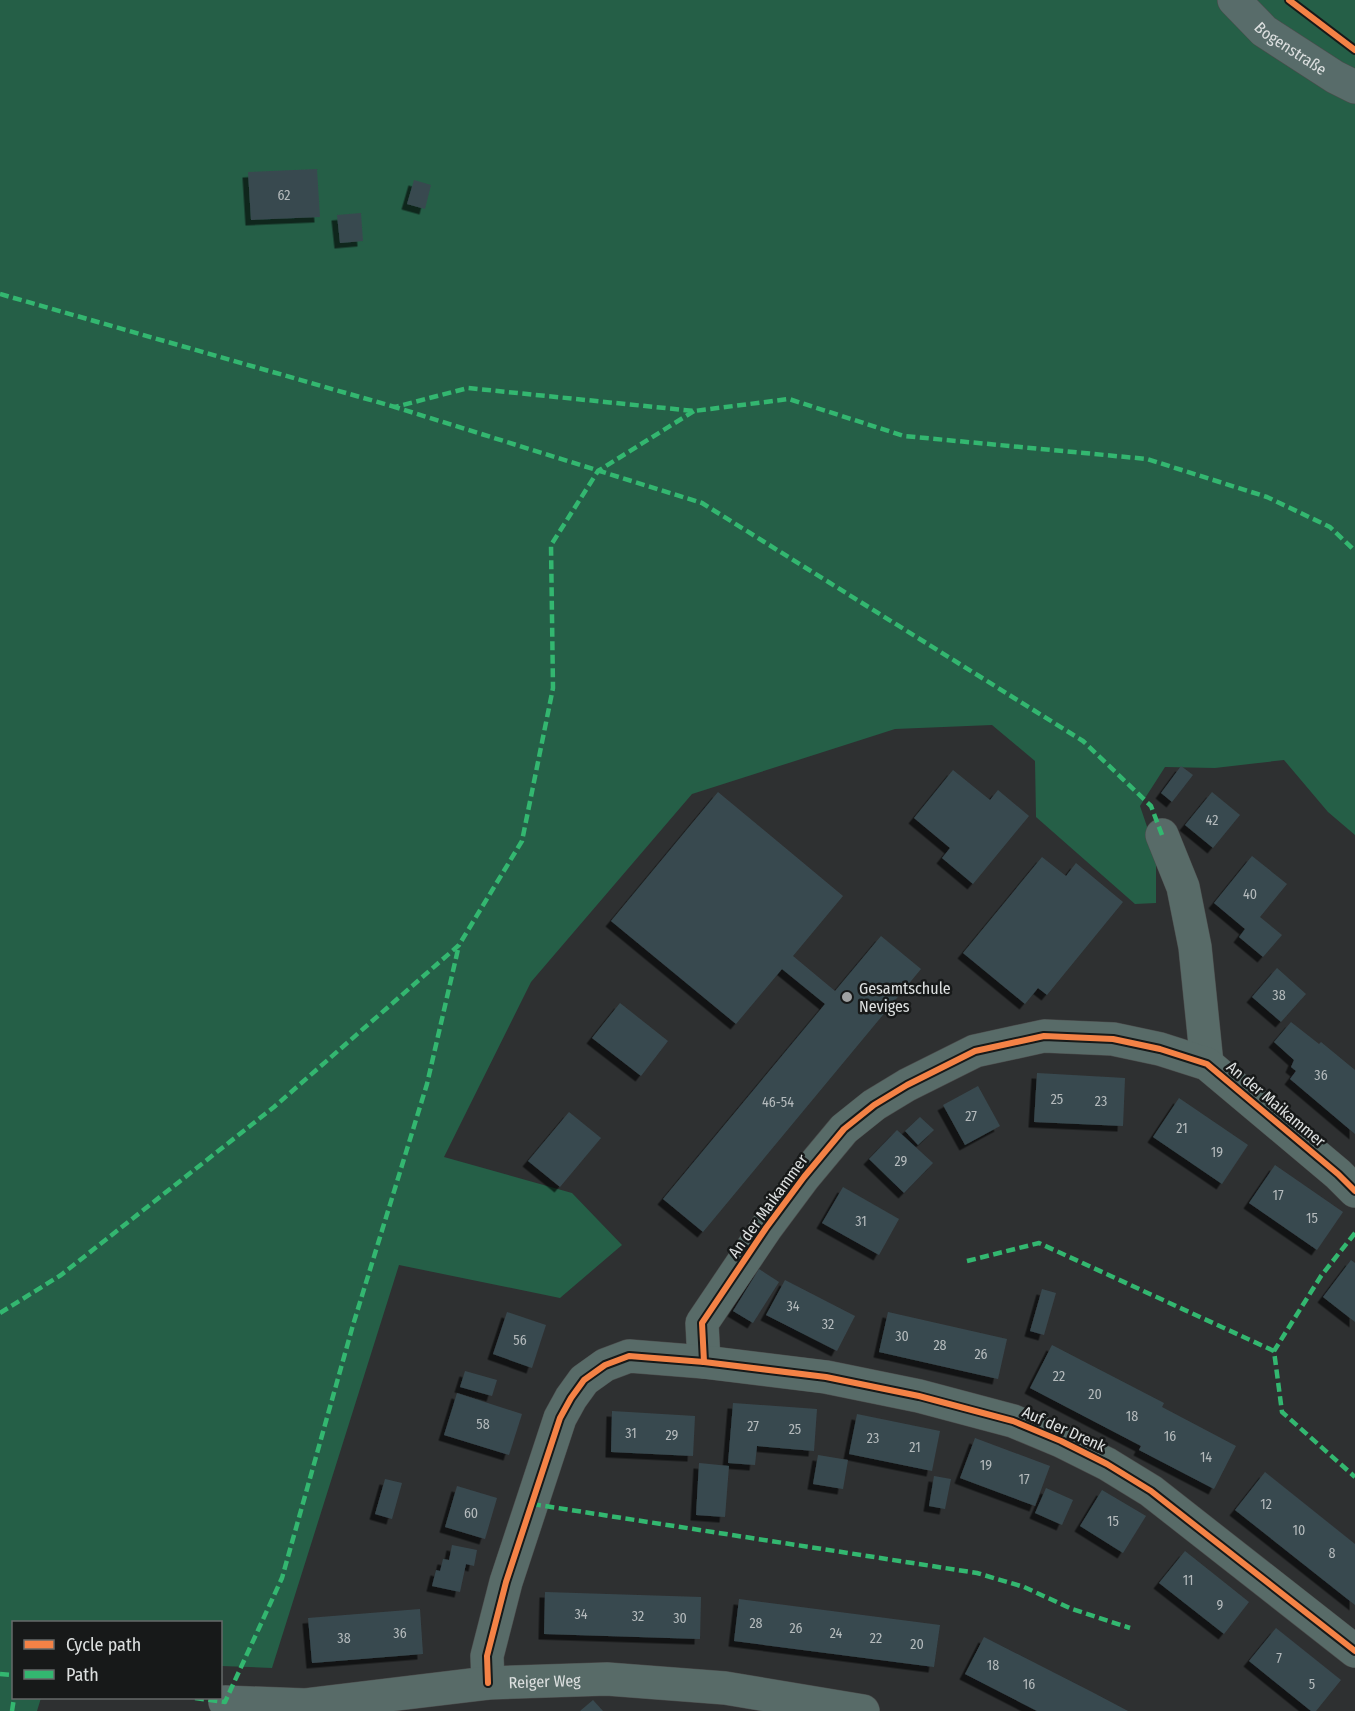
<svg xmlns="http://www.w3.org/2000/svg" width="1355" height="1711" font-family="'Fira Sans Condensed',sans-serif">
	<defs>
		<filter id="shadow"><feDropShadow dx="-5.5" dy="5.5" stdDeviation="0" flood-color="#0009"/></filter>
	</defs>
	<rect width="100%" height="100%" fill="#2e3031"/>
	<polygon fill="#255f47" points="0,0 1355,0 1355,835 1328,812 1284,760 1215,768 1165,767 1140,806 1156,853 1156,903 1135,904 1036,817 1035,761 992,725 895,729 692,794 531,982 444,1157 572,1193 622,1245 560,1298 399,1265 272,1668 221,1666 220,1622 14,1622 14,1698 41,1698 37,1711 0,1711"/>
	<g fill="#39494f" filter="url(#shadow)">
		<polygon points="317,169 320,217 251,220 248,172"/>
		<polygon points="414,180 431,185 425,209 407,204"/>
		<polygon points="361,213 363,241 340,243 337,215"/>
		<polygon points="1181,766 1193,775 1172,802 1161,793"/>
		<polygon points="953,770 990,800 998,790 1029,816 973,884 942,858 950,848 914,818"/>
		<polygon points="718,792 843,896 793,956 835,991 881,936 921,969 703,1232 663,1199 825,1004 782,969 736,1024 611,921"/>
		<polygon points="1212,792 1240,815 1213,848 1185,825"/>
		<polygon points="1252,856 1287,884 1260,917 1282,935 1263,957 1239,937 1245,929 1214,903"/>
		<polygon points="1042,857 1066,876 1076,863 1123,902 1047,995 1038,988 1025,1004 963,953"/>
		<polygon points="1277,968 1306,994 1281,1022 1252,997"/>
		<polygon points="620,1003 668,1041 641,1076 592,1038"/>
		<polygon points="1291,1022 1319,1044 1321,1042 1355,1070 1355,1134 1290,1079 1296,1071 1291,1067 1294,1060 1274,1042"/>
		<polygon points="1037,1073 1125,1078 1123,1126 1034,1122"/>
		<polygon points="978,1086 1000,1126 965,1145 943,1105"/>
		<polygon points="1179,1098 1248,1145 1222,1184 1153,1137"/>
		<polygon points="569,1112 601,1138 560,1187 528,1161"/>
		<polygon points="920,1117 934,1130 918,1145 905,1131"/>
		<polygon points="897,1130 933,1163 904,1193 869,1159"/>
		<polygon points="1275,1165 1343,1212 1317,1250 1249,1203"/>
		<polygon points="843,1187 899,1219 879,1255 822,1223"/>
		<polygon points="1351,1260 1355,1263 1355,1322 1323,1297"/>
		<polygon points="759,1269 779,1282 753,1323 733,1311"/>
		<polygon points="785,1280 855,1316 837,1351 766,1315"/>
		<polygon points="1042,1289 1056,1293 1044,1335 1030,1331"/>
		<polygon points="507,1312 546,1325 532,1368 493,1354"/>
		<polygon points="888,1312 1007,1339 998,1379 879,1352"/>
		<polygon points="1052,1345 1164,1403 1162,1407 1236,1446 1214,1489 1139,1450 1141,1446 1030,1388"/>
		<polygon points="465,1371 497,1380 492,1396 460,1387"/>
		<polygon points="457,1393 522,1414 509,1455 444,1435"/>
		<polygon points="733,1403 817,1409 814,1451 757,1446 755,1465 728,1463"/>
		<polygon points="612,1411 695,1416 693,1456 611,1452"/>
		<polygon points="857,1414 940,1431 932,1471 849,1454"/>
		<polygon points="975,1438 1050,1466 1035,1506 960,1478"/>
		<polygon points="818,1455 848,1460 843,1489 813,1484"/>
		<polygon points="699,1463 729,1466 725,1517 696,1515"/>
		<polygon points="1265,1472 1355,1544 1355,1605 1235,1510"/>
		<polygon points="934,1476 951,1479 945,1509 929,1506"/>
		<polygon points="385,1479 402,1483 392,1519 375,1514"/>
		<polygon points="457,1486 497,1498 485,1539 445,1527"/>
		<polygon points="1046,1488 1073,1500 1062,1525 1035,1513"/>
		<polygon points="1102,1490 1146,1516 1123,1553 1080,1526"/>
		<polygon points="452,1545 477,1550 474,1566 466,1564 460,1592 432,1586 436,1570 440,1571 443,1559 449,1560"/>
		<polygon points="1185,1551 1249,1602 1224,1634 1159,1583"/>
		<polygon points="545,1592 701,1597 700,1639 544,1634"/>
		<polygon points="739,1599 940,1625 934,1667 734,1641"/>
		<polygon points="420,1609 423,1654 312,1663 308,1618"/>
		<polygon points="1276,1628 1341,1680 1316,1711 1311,1711 1249,1661"/>
		<polygon points="984,1637 1092,1692 1128,1711 1037,1711 965,1674"/>
		<polygon points="593,1700 603,1711 580,1711"/>
	</g>
	<g fill="none" stroke-linecap="round" stroke-linejoin="round">
		<g stroke="#4b4c4c" stroke-width="34">
			<g id="street">
				<polyline points="1162,835 1183,887 1195,947 1207,1064"/>
				<polyline points="704,1362 702,1323 766,1228 804,1177 844,1129 874,1105 907,1085 975,1051 1044,1036 1113,1039 1160,1049 1207,1064 1338,1174 1355,1191"/>
				<polyline points="488,1683 487,1656 506,1582 560,1418 571,1398 584,1380 605,1365 629,1356 704,1362 826,1377 919,1396 1013,1421 1061,1441 1107,1464 1151,1491 1355,1651"/>
				<path id="s1" d="M225,1702L306,1705L488,1683L607,1679L725,1688L863,1711"/>
			</g>
		</g>
		<g stroke="#4b4c4c" stroke-width="34">
			<g id="secondary">
				<path id="s2" d="M1234,0L1264,31L1335,77L1355,87"/>
			</g>
		</g>
		<use href="#street" stroke="#586b68" stroke-width="33"/>
		<use href="#secondary" stroke="#586c6a" stroke-width="33"/>
		<g stroke="#33b770" stroke-width="4.5" stroke-dasharray="9 4.5" stroke-linecap="butt">
			<polyline points="0,294 395,407"/>
			<polyline points="1162,835 1151,806 1083,741 702,503 395,407 468,388 694,411 789,399 904,436 1147,459 1267,497 1330,527 1355,551"/>
			<polyline points="1355,1233 1321,1276 1274,1351 1282,1412 1355,1477"/>
			<polyline points="967,1261 1039,1243 1274,1351"/>
			<polyline points="0,1313 61,1275 274,1107 459,945 522,841 553,688 551,545 598,471 694,411"/>
			<polyline points="532,1504 977,1573 1024,1587 1072,1609 1130,1628"/>
			<polyline points="0,1674 14,1675"/>
			<polyline points="195,1698 225,1702 282,1578 353,1325 427,1084 459,945"/>
			<polyline points="12,1711 14,1698"/>
		</g>
		<g stroke="#171919" stroke-width="10">
			<g id="cycleway">
				<polyline points="1289,0 1355,50"/>
				<polyline points="704,1362 702,1323 766,1228 804,1177 844,1129 874,1105 907,1085 975,1051 1044,1036 1113,1039 1160,1049 1207,1064 1338,1174 1355,1191"/>
				<polyline points="488,1683 487,1656 506,1582 560,1418 571,1398 584,1380 605,1365 629,1356 704,1362 826,1377 919,1396 1013,1421 1061,1441 1107,1464 1151,1491 1355,1651"/>
			</g>
		</g>
		<use href="#cycleway" stroke="#f48246" stroke-width="6"/>
	</g>
	<circle fill="#a0a2a3" stroke="#171919" stroke-width="2" cx="847" cy="997" r="6"/>
	<g text-anchor="middle" dominant-baseline="central" stroke-width="5" stroke-linejoin="round" paint-order="stroke">
		<g font-size="14" fill="#b4babc">
			<text x="284" y="195">62</text>
			<text x="1212" y="820">42</text>
			<text x="1250" y="894">40</text>
			<text x="1279" y="995">38</text>
			<text x="1321" y="1075">36</text>
			<text x="1057" y="1099">25</text>
			<text x="1101" y="1101">23</text>
			<text x="778" y="1102">46-54</text>
			<text x="971" y="1116">27</text>
			<text x="1182" y="1128">21</text>
			<text x="1217" y="1152">19</text>
			<text x="901" y="1161">29</text>
			<text x="1278" y="1195">17</text>
			<text x="1312" y="1218">15</text>
			<text x="861" y="1221">31</text>
			<text x="793" y="1306">34</text>
			<text x="828" y="1324">32</text>
			<text x="902" y="1336">30</text>
			<text x="520" y="1340">56</text>
			<text x="940" y="1345">28</text>
			<text x="981" y="1354">26</text>
			<text x="1059" y="1376">22</text>
			<text x="1095" y="1394">20</text>
			<text x="1132" y="1416">18</text>
			<text x="483" y="1424">58</text>
			<text x="753" y="1426">27</text>
			<text x="795" y="1429">25</text>
			<text x="631" y="1433">31</text>
			<text x="672" y="1435">29</text>
			<text x="1170" y="1436">16</text>
			<text x="873" y="1438">23</text>
			<text x="915" y="1447">21</text>
			<text x="1206" y="1457">14</text>
			<text x="986" y="1465">19</text>
			<text x="1024" y="1479">17</text>
			<text x="1266" y="1504">12</text>
			<text x="471" y="1513">60</text>
			<text x="1113" y="1521">15</text>
			<text x="1299" y="1530">10</text>
			<text x="1332" y="1553">8</text>
			<text x="1188" y="1580">11</text>
			<text x="1220" y="1605">9</text>
			<text x="581" y="1614">34</text>
			<text x="638" y="1616">32</text>
			<text x="680" y="1618">30</text>
			<text x="756" y="1623">28</text>
			<text x="796" y="1628">26</text>
			<text x="400" y="1633">36</text>
			<text x="836" y="1633">24</text>
			<text x="344" y="1638">38</text>
			<text x="876" y="1638">22</text>
			<text x="917" y="1644">20</text>
			<text x="1279" y="1658">7</text>
			<text x="993" y="1665">18</text>
			<text x="1029" y="1684">16</text>
			<text x="1312" y="1684">5</text>
		</g>
		<g font-size="16" fill="#dde0e0" stroke="#171919">
			<text stroke="none"><textPath href="#s2" startOffset="75">Bogenstraße</textPath></text>
			<text transform="translate(1276 1104) rotate(40)">An der Maikammer</text>
			<text transform="translate(768 1206) rotate(-54)">An der Maikammer</text>
			<text transform="translate(1064 1429) rotate(24)">Auf der Drenk</text>
			<text stroke="none"><textPath href="#s1" startOffset="321">Reiger Weg</textPath></text>
		</g>
		<g font-size="16" fill="#dde0e0" stroke="#171919" text-anchor="start">
			<text x="859" y="988">Gesamtschule<tspan x="859" dy="18">Neviges</tspan></text>
		</g>
	</g>
	<rect x="12" y="1621" width="210" height="78" fill="#171919" stroke="#666969" stroke-width="1.5"/>
	<rect x="24" y="1640" width="30" height="9" fill="#f48246" stroke="#666969" stroke-width="1.5"/>
	<text x="66" y="1651" font-size="18" fill="#dde0e0">Cycle path</text>
	<rect x="24" y="1670" width="30" height="9" fill="#33b770" stroke="#666969" stroke-width="1.5"/>
	<text x="66" y="1681" font-size="18" fill="#dde0e0">Path</text>
</svg>
